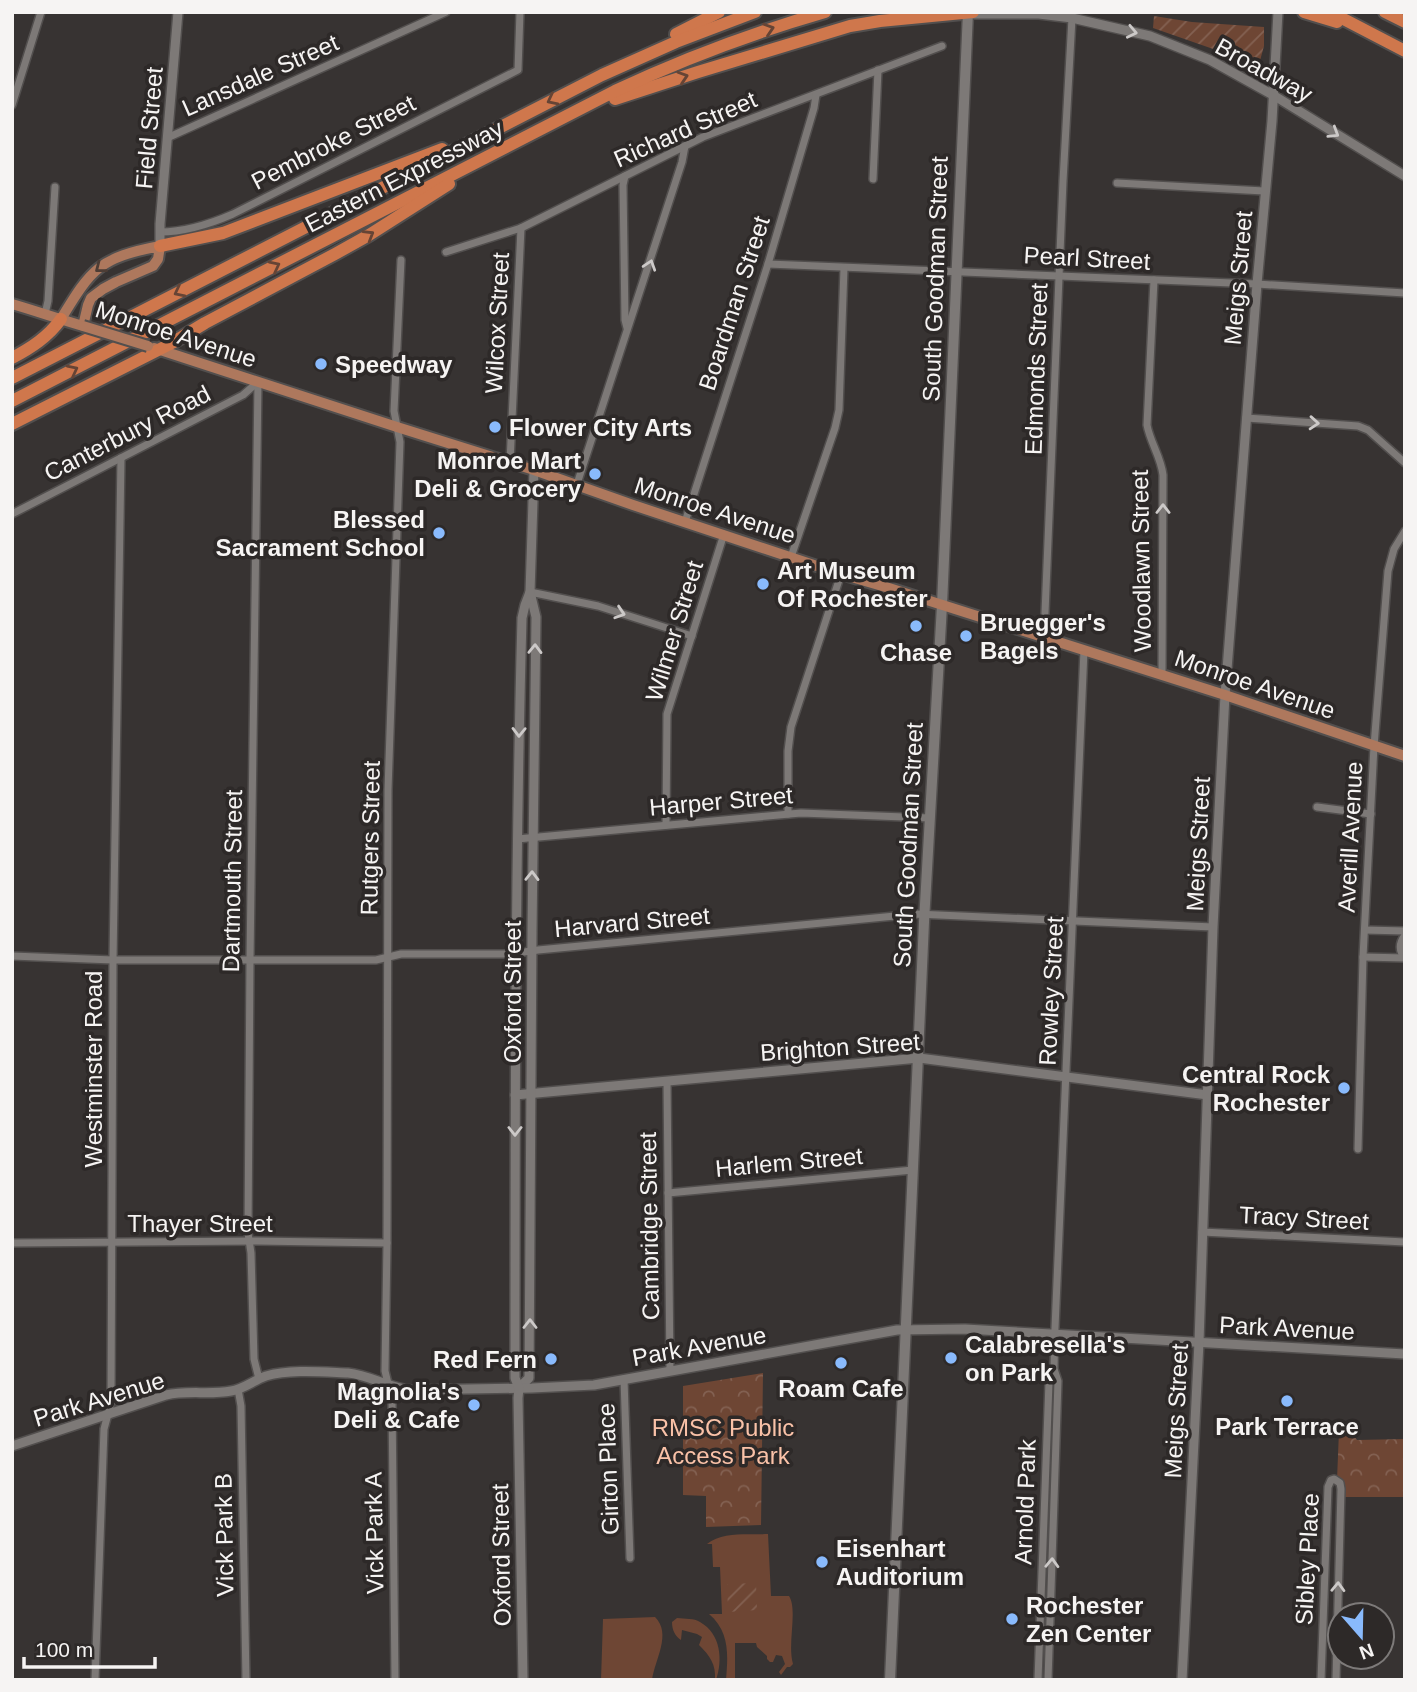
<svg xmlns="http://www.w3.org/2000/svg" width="1417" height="1692" font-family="Helvetica,sans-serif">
	<defs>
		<pattern id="park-crowns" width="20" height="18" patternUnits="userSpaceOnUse" patternTransform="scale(1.75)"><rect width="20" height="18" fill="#6e4634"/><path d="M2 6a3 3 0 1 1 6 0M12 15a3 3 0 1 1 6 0" fill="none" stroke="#836152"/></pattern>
		<pattern id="garden-furrows" width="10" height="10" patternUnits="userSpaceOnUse" patternTransform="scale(1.75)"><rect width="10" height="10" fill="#6e4634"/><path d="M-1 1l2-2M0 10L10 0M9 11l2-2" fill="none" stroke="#836152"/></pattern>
	</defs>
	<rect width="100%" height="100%" fill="#373332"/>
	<g fill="#6e4634">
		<path d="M768,1534L771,1596H789C798,1610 787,1644 793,1664L790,1667H787L781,1675L779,1672L785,1664L782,1656L776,1655L773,1662H770L767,1659V1656L757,1647L756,1643H735V1680H726C728,1655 730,1632 709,1614H722L720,1567H713L712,1544H707C723,1531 748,1535 768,1534Z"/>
		<path d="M655,1617C672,1634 655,1659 652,1680H601L603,1619Z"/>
		<path d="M677,1618C685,1619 694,1618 700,1622C721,1634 723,1660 716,1680H715C716,1664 710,1656 699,1645L702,1637L697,1634L682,1630L681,1640C675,1636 672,1630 672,1622Z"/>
	</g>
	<g fill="url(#park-crowns)">
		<polygon points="763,1373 761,1525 706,1527 706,1496 683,1495 683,1386"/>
		<polygon points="1339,1431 1350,1431 1357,1440 1405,1439 1405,1497 1341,1497 1337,1480"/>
	</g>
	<g fill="url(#garden-furrows)">
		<polygon points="1154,16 1192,22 1264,27 1264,46 1258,68 1254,69 1216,50 1153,28"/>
		<polygon points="756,1583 757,1610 728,1612 727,1584"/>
	</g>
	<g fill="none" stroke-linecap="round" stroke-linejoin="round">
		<g stroke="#524f4e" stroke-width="10">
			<g id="minor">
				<polyline points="12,105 41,12"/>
				<polyline points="167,138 446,12"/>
				<polyline points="625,176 623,185 625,320 627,328"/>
				<polyline points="873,179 878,70"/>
				<polyline points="1117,183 1264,191"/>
				<path d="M160,232C185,232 210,224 233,214L518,70L520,12"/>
				<polyline points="446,252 521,228 703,137 942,46"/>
				<polyline points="768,264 1257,284 1405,293"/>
				<path d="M1154,280L1147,425C1150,442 1161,457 1163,475L1162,675"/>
				<polyline points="45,314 48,301 55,187"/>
				<polyline points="258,382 250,960 248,1233 251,1253 254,1359 259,1379"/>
				<polyline points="1246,418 1358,426 1368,430 1405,463"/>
				<polyline points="510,462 521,228"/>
				<polyline points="577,484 682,162 685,146"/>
				<polyline points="12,514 243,395 258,382"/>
				<polyline points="685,522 768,264 814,108 816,95"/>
				<polyline points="791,557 835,428 839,410 844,268"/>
				<polyline points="530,592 598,606 692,636"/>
				<polyline points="1044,637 1063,181 1072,18"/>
				<polyline points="1317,807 1371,814"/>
				<polyline points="788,814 788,751 791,727 841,574"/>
				<polyline points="666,825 667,714 724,534"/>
				<polyline points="517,839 801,813 930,818"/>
				<polyline points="1365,930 1405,931"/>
				<path d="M1405,935C1399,943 1398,950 1405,958"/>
				<polyline points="12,956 113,960 376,960 401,954 510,954 538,950 916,914 1213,927"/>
				<polyline points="1363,957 1405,958"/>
				<polyline points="667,1081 670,1370"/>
				<polyline points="1358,1149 1363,957 1374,746 1388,571 1394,549 1405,531"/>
				<polyline points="668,1193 913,1170"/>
				<polyline points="1202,1232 1405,1242"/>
				<polyline points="12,1243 257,1241 387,1243"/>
				<polyline points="624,1379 630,1558"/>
				<polyline points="238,1389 241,1406 246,1680"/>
				<polyline points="95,1680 104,1429 111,1403 113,960 121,458"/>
				<polyline points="395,1680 392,1400 385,1371 387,1243 388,790 400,442 394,411 401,260"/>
				<polyline points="1038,1680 1049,1382 1054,1370"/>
				<polyline points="1048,1680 1058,1381 1054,1369 1055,1328 1084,650"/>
				<polyline points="1321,1680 1328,1487 1331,1480 1334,1479 1340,1483 1341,1489 1336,1680"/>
			</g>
		</g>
		<g stroke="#524f4e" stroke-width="12">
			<g id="tertiary">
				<polyline points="969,14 1039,14 1072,18 1150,36 1210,60 1273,95 1405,176"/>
				<polyline points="160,246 160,224 178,12"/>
				<polyline points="515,1095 919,1058 1208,1095"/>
				<polyline points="519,1388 529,1378 532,932 536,617 530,592 534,470"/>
				<path d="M12,1446L166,1395C187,1390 210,1395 231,1391C244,1389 254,1380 266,1376C290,1369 323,1372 348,1373C370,1375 388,1388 411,1390L532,1388L594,1385L897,1330L965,1329L1405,1354"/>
				<path d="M523,1680L518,1398L519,1388L515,1378C515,1125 515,872 522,618L525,605L530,592"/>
				<polyline points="1182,1680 1199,1342 1213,927 1225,695 1257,284 1272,121 1278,12"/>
			</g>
		</g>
		<g stroke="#524f4e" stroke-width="13">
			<polyline id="secondary" points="890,1680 924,922 942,605 968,12"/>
		</g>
		<g stroke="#524f4e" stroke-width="14">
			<g id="primary">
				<path d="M12,304C36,311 59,319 83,326L88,305L91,298L103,289L116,282L153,266L158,259L160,246C99,258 92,268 61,319"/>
				<polyline points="154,348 397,427 534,470 633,505 841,574 889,588 1225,695 1405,756"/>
			</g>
		</g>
		<g stroke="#524f4e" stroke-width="16">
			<g id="motorway">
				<polyline points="1304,12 1337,22"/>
				<polyline points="1330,12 1405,51"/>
				<polyline points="1385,12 1405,22"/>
				<polyline points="676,34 719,12"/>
				<polyline points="615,99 698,72 850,26 880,21 973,12"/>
				<polyline points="160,246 223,233 442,149"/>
				<path d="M12,358C31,348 48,337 61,319"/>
				<polyline points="12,378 602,75 676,42 755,12"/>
				<path d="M12,401L615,91C683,59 752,33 825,12"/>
				<polyline points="12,424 172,343 205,323 335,254 369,235 449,184"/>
			</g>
		</g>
		<use href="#minor" stroke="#7d7977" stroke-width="7"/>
		<use href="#tertiary" stroke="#7d7977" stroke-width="9"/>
		<use href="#secondary" stroke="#7d7977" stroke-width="10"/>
		<use href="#primary" stroke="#ae785d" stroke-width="10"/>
		<use href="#motorway" stroke="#cf774c" stroke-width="12"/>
		<g stroke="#524f4e" stroke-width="14" stroke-linecap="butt">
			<polyline id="primary-bridge" points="83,326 148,346"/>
		</g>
		<use href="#primary-bridge" stroke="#ae785d" stroke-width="10"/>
	</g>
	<defs><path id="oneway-chevron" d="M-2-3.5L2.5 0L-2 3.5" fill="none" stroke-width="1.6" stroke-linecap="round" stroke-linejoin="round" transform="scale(1.75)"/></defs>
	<g stroke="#664435">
		<use href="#oneway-chevron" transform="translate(769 29) rotate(-18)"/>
		<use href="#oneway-chevron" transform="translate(683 77) rotate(-18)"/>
		<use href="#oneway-chevron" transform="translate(552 100) rotate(153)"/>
		<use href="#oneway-chevron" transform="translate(369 235) rotate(-31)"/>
		<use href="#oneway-chevron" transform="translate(275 266) rotate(-27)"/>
		<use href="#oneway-chevron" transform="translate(179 292) rotate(153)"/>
		<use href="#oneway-chevron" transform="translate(73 370) rotate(-27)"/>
	</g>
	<g stroke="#ccc9c8">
		<use href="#oneway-chevron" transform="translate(1132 32) rotate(12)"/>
		<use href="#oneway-chevron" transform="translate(1334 133) rotate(32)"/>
		<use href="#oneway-chevron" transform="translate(650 265) rotate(-72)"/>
		<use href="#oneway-chevron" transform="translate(1314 423) rotate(4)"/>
		<use href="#oneway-chevron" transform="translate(1163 509) rotate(-90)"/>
		<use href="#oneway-chevron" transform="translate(620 613) rotate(18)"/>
		<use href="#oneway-chevron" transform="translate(535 649) rotate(-89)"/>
		<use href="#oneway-chevron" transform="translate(519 732) rotate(91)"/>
		<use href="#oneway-chevron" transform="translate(532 876) rotate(-89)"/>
		<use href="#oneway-chevron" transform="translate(515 1131) rotate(90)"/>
		<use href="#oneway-chevron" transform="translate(530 1324) rotate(-90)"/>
		<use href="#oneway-chevron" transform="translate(1052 1563) rotate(-88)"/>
		<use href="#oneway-chevron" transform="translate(1338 1587) rotate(-88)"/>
	</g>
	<use stroke="#4d3d35" href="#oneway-chevron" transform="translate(100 268) rotate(142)"/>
	<g fill="#89bafc" stroke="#2d2928" stroke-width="2.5">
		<circle cx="321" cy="364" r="7"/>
		<circle cx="495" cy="427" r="7"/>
		<circle cx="595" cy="474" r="7"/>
		<circle cx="439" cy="533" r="7"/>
		<circle cx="763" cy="584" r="7"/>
		<circle cx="916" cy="626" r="7"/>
		<circle cx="966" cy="636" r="7"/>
		<circle cx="1344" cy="1088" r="7"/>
		<circle cx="951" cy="1358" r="7"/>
		<circle cx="551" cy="1359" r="7"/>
		<circle cx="841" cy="1363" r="7"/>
		<circle cx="1287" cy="1401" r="7"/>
		<circle cx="474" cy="1405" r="7"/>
		<circle cx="822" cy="1562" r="7"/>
		<circle cx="1012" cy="1619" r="7"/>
	</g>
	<g text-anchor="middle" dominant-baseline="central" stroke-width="7" stroke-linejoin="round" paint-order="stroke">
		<g font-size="24" fill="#f6f4f3" stroke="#2d2928">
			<text transform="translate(1264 70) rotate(29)">Broadway</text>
			<text transform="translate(260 75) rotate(-24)">Lansdale Street</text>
			<text transform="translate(149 128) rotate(-85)">Field Street</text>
			<text transform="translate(685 129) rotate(-24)">Richard Street</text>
			<text transform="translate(333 142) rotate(-27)">Pembroke Street</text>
			<text transform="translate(404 176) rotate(-27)">Eastern Expressway</text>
			<text transform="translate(1087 258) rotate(3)">Pearl Street</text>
			<text transform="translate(1238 278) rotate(-85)">Meigs Street</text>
			<text transform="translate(935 279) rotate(-88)">South Goodman Street</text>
			<text transform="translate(734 303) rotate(-72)">Boardman Street</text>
			<text transform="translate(497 323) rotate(-87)">Wilcox Street</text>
			<text transform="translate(176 334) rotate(18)">Monroe Avenue</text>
			<text transform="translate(1036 369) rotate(-88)">Edmonds Street</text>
			<text transform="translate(127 433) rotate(-27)">Canterbury Road</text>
			<text transform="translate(715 510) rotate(18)">Monroe Avenue</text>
			<text transform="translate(1141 561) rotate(-91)">Woodlawn Street</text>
			<text transform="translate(674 631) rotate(-73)">Wilmer Street</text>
			<text transform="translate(1255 684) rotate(19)">Monroe Avenue</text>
			<text transform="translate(721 801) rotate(-5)">Harper Street</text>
			<text transform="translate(1350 837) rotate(-87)">Averill Avenue</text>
			<text transform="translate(370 838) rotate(-89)">Rutgers Street</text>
			<text transform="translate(1198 844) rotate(-87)">Meigs Street</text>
			<text transform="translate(908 845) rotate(-87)">South Goodman Street</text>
			<text transform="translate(232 881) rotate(-89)">Dartmouth Street</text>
			<text transform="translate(632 922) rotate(-5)">Harvard Street</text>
			<text transform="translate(1051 991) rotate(-87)">Rowley Street</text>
			<text transform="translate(512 992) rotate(-90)">Oxford Street</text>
			<text transform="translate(840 1047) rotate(-4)">Brighton Street</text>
			<text transform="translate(93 1069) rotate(-90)">Westminster Road</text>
			<text transform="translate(789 1162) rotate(-5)">Harlem Street</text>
			<text transform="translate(1304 1218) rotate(3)">Tracy Street</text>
			<text x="200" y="1223">Thayer Street</text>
			<text transform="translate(649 1226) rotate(-91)">Cambridge Street</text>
			<text transform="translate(1287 1328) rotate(3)">Park Avenue</text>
			<text transform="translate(699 1346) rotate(-10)">Park Avenue</text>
			<text transform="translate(99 1399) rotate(-17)">Park Avenue</text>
			<text transform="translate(1176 1411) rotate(-87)">Meigs Street</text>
			<text transform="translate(608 1469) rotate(-92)">Girton Place</text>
			<text transform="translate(1025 1502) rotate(-88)">Arnold Park</text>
			<text transform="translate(374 1533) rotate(-91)">Vick Park A</text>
			<text transform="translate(224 1535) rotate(-91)">Vick Park B</text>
			<text transform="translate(501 1555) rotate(-91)">Oxford Street</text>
			<text transform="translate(1307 1559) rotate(-87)">Sibley Place</text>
		</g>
		<g font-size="24" font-weight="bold" fill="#f6f4f3" stroke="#2d2928" text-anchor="start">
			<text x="335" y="364">Speedway</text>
			<text x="509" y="427">Flower City Arts</text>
			<text x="581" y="460" text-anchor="end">Monroe Mart<tspan x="581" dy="28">Deli &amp; Grocery</tspan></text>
			<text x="425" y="519" text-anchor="end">Blessed<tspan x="425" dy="28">Sacrament School</tspan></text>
			<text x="777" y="570">Art Museum<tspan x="777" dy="28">Of Rochester</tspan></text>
			<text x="980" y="622">Bruegger's<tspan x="980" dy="28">Bagels</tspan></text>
			<text x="916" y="652" text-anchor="middle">Chase</text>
			<text x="1330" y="1074" text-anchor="end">Central Rock<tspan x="1330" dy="28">Rochester</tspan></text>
			<text x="965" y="1344">Calabresella's<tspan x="965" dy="28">on Park</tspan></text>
			<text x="537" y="1359" text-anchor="end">Red Fern</text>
			<text x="841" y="1388" text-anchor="middle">Roam Cafe</text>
			<text x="460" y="1391" text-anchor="end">Magnolia's<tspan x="460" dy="28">Deli &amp; Cafe</tspan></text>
			<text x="1287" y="1426" text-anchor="middle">Park Terrace</text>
			<text x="836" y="1548">Eisenhart<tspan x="836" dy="28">Auditorium</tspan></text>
			<text x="1026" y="1605">Rochester<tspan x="1026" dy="28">Zen Center</tspan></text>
		</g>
		<g font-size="24" fill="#fac2a8" stroke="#2d2928">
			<text x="723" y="1427">RMSC Public<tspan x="723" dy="28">Access Park</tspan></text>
		</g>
	</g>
	<rect width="1417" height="1692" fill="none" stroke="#f6f4f3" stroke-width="28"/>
	<g transform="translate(1361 1636) rotate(160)"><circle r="33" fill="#2d2928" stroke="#7d7a79" stroke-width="2"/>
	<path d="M0-5L12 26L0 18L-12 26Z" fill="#89bafc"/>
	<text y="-10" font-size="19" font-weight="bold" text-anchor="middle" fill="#f6f4f3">N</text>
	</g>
	<path d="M24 1657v10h131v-10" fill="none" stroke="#f6f4f3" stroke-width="3.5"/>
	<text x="35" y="1657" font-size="21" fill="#f6f4f3" stroke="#2d2928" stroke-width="5" paint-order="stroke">100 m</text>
</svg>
